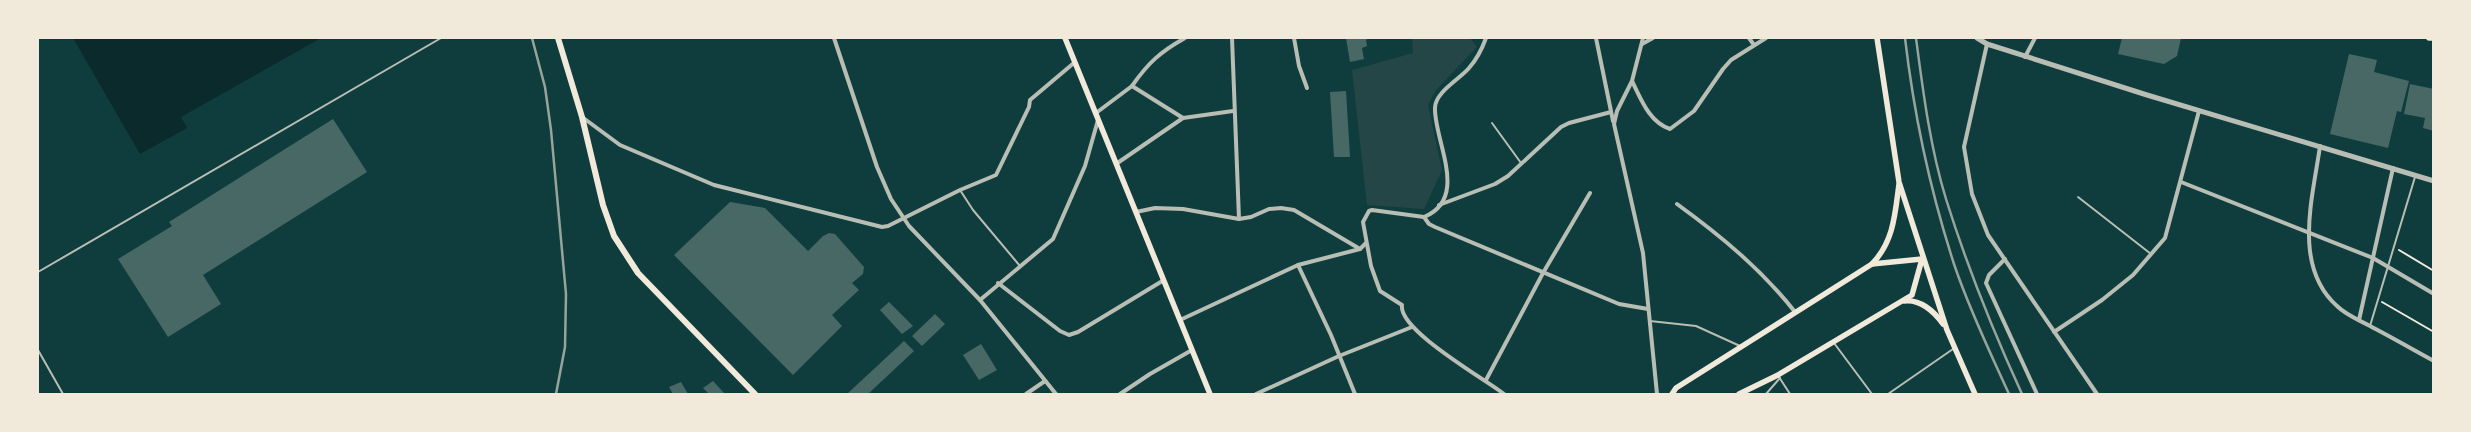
<svg xmlns="http://www.w3.org/2000/svg" width="2471" height="432" font-family="Mulish,sans-serif">
	<rect width="100%" height="100%" fill="#0f3d3e"/>
	<polygon fill="#244646" points="1412,38 1470,38 1477,47 1436,90 1428,105 1442,170 1424,209 1367,205 1352,70 1413,53"/>
	<polygon fill="#0a2a2b" points="73,38 321,38 181,117 187,128 140,154"/>
	<g fill="#486865">
		<polygon points="1346,38 1369,38 1366,40 1367,46 1362,48 1364,59 1350,62"/>
		<polygon points="2122,38 2181,38 2177,56 2164,64 2118,54"/>
		<polygon points="2349,54 2377,60 2374,72 2409,81 2401,112 2397,111 2388,148 2330,134"/>
		<polygon points="2410,84 2434,89 2434,131 2423,128 2425,118 2404,114"/>
		<polygon points="1346,91 1350,157 1334,157 1330,92"/>
		<polygon points="333,119 367,172 203,275 221,304 168,337 118,259 172,226 169,222"/>
		<polygon points="730,202 765,208 808,251 823,236 829,233 835,234 864,267 863,274 852,283 859,290 832,315 842,326 793,375 674,255"/>
		<polygon points="889,302 913,326 902,334 880,310"/>
		<polygon points="935,314 945,324 922,346 912,336"/>
		<polygon points="904,341 914,351 868,394 847,394"/>
		<polygon points="981,344 997,370 979,380 963,355"/>
		<polygon points="713,381 725,394 709,394 703,388"/>
		<polygon points="681,382 688,394 673,394 669,387"/>
	</g>
	<g fill="none" stroke-linecap="round" stroke-linejoin="round">
		<g stroke="#f1e9da" stroke-width="2">
			<polyline points="2399,250 2434,271"/>
			<polyline points="2382,302 2434,332"/>
		</g>
		<g stroke="#b8beb3" stroke-width="2">
			<polyline points="1492,123 1521,163"/>
			<polyline points="960,190 973,210 1020,266"/>
			<polyline points="2078,197 2151,254"/>
			<polyline points="38,272 441,38"/>
			<polyline points="1650,321 1696,326 1740,346"/>
			<polyline points="2370,326 2415,177"/>
			<polyline points="1834,343 1872,394"/>
			<polyline points="38,350 63,394"/>
			<polyline points="1779,377 1790,394"/>
			<polyline points="1766,394 1780,378"/>
			<polyline points="1888,394 1953,349"/>
		</g>
		<g stroke="#b8beb3" stroke-width="4">
			<polyline points="834,38 877,167 891,199 909,226 980,300 1056,394"/>
			<polyline points="1232,38 1239,219"/>
			<polyline points="1294,38 1299,66 1307,88"/>
			<path d="M1486,38C1482,49 1477,59 1469,68C1460,79 1435,92 1435,108C1434,141 1470,198 1424,217L1372,210L1369,211L1363,222L1371,266L1380,291L1402,305C1398,330 1485,379 1504,394"/>
			<polyline points="1596,38 1613,121"/>
			<polyline points="1643,38 1632,81 1617,111 1614,124 1643,253 1657,394"/>
			<polyline points="1749,38 1754,45"/>
			<polyline points="1642,44 1653,38"/>
			<polyline points="1987,44 1964,147 1972,194 1988,235 2097,394"/>
			<polyline points="2025,57 2035,38"/>
			<path d="M1632,81C1641,99 1649,122 1670,129L1694,111L1723,69L1731,60L1766,38"/>
			<polyline points="1096,113 1132,86"/>
			<polyline points="582,117 620,145 714,185 882,227 888,226 960,190 996,175 1029,107 1030,100 1075,62"/>
			<path d="M1183,118L1132,86C1148,63 1160,52 1185,38"/>
			<path d="M2320,146C2313,197 2292,266 2337,306C2346,315 2359,320 2370,326C2391,337 2412,349 2434,361"/>
			<polyline points="1116,164 1183,118 1233,111"/>
			<polyline points="2181,182 2373,258 2434,294"/>
			<path d="M1677,204C1721,236 1761,269 1795,312"/>
			<polyline points="1439,205 1495,184 1508,176 1561,127 1569,123 1611,112"/>
			<polyline points="1136,212 1155,208 1183,209 1239,219 1251,217 1269,209 1281,208 1294,210 1360,249 1366,243"/>
			<polyline points="1424,217 1429,224 1435,227 1619,304 1648,309"/>
			<polyline points="2005,259 1989,275 1986,283 2037,394"/>
			<polyline points="1298,265 1331,335 1355,394"/>
			<polyline points="998,283 1060,331 1069,335 1078,332 1164,280"/>
			<polyline points="980,300 1053,239 1085,166 1098,120"/>
			<polyline points="1180,320 1298,265 1360,249"/>
			<polyline points="2359,320 2393,168"/>
			<polyline points="2054,332 2102,300 2133,275 2165,238 2199,111"/>
			<polyline points="1486,380 1543,273 1590,193"/>
			<polyline points="1026,394 1045,381"/>
			<polyline points="1120,394 1150,374 1192,350"/>
			<polyline points="1256,394 1339,356 1412,327"/>
		</g>
		<polyline stroke="#b8beb3" stroke-width="5" points="1977,38 1987,44 2147,95 2434,181"/>
		<g stroke="#f1e9da" stroke-width="5.5">
			<polyline points="1065,38 1210,394"/>
			<polyline points="1877,38 1899,182 1947,330 1975,394"/>
			<polyline points="2429,38 2434,38"/>
			<path d="M1872,264C1894,241 1895,214 1899,184"/>
			<path d="M1904,301C1920,299 1934,311 1943,324"/>
			<polyline points="1672,394 1676,388 1872,264 1922,259"/>
			<polyline points="1739,394 1778,375 1912,295 1922,259"/>
		</g>
		<polyline stroke="#f1e9da" stroke-width="6" points="558,38 582,117 603,205 614,236 638,273 755,394"/>
		<g stroke="#97a49c" stroke-width="2.5">
			<polyline points="532,38 545,87 551,130 566,294 565,347 556,394"/>
			<path d="M1905,38C1914,115 1930,190 1954,264C1969,309 1990,352 2009,394"/>
			<path d="M1916,38C1923,91 1930,147 1946,199C1967,266 1993,331 2022,394"/>
		</g>
	</g>
	<rect width="2471" height="432" fill="none" stroke="#f1e9da" stroke-width="78"/>
</svg>
